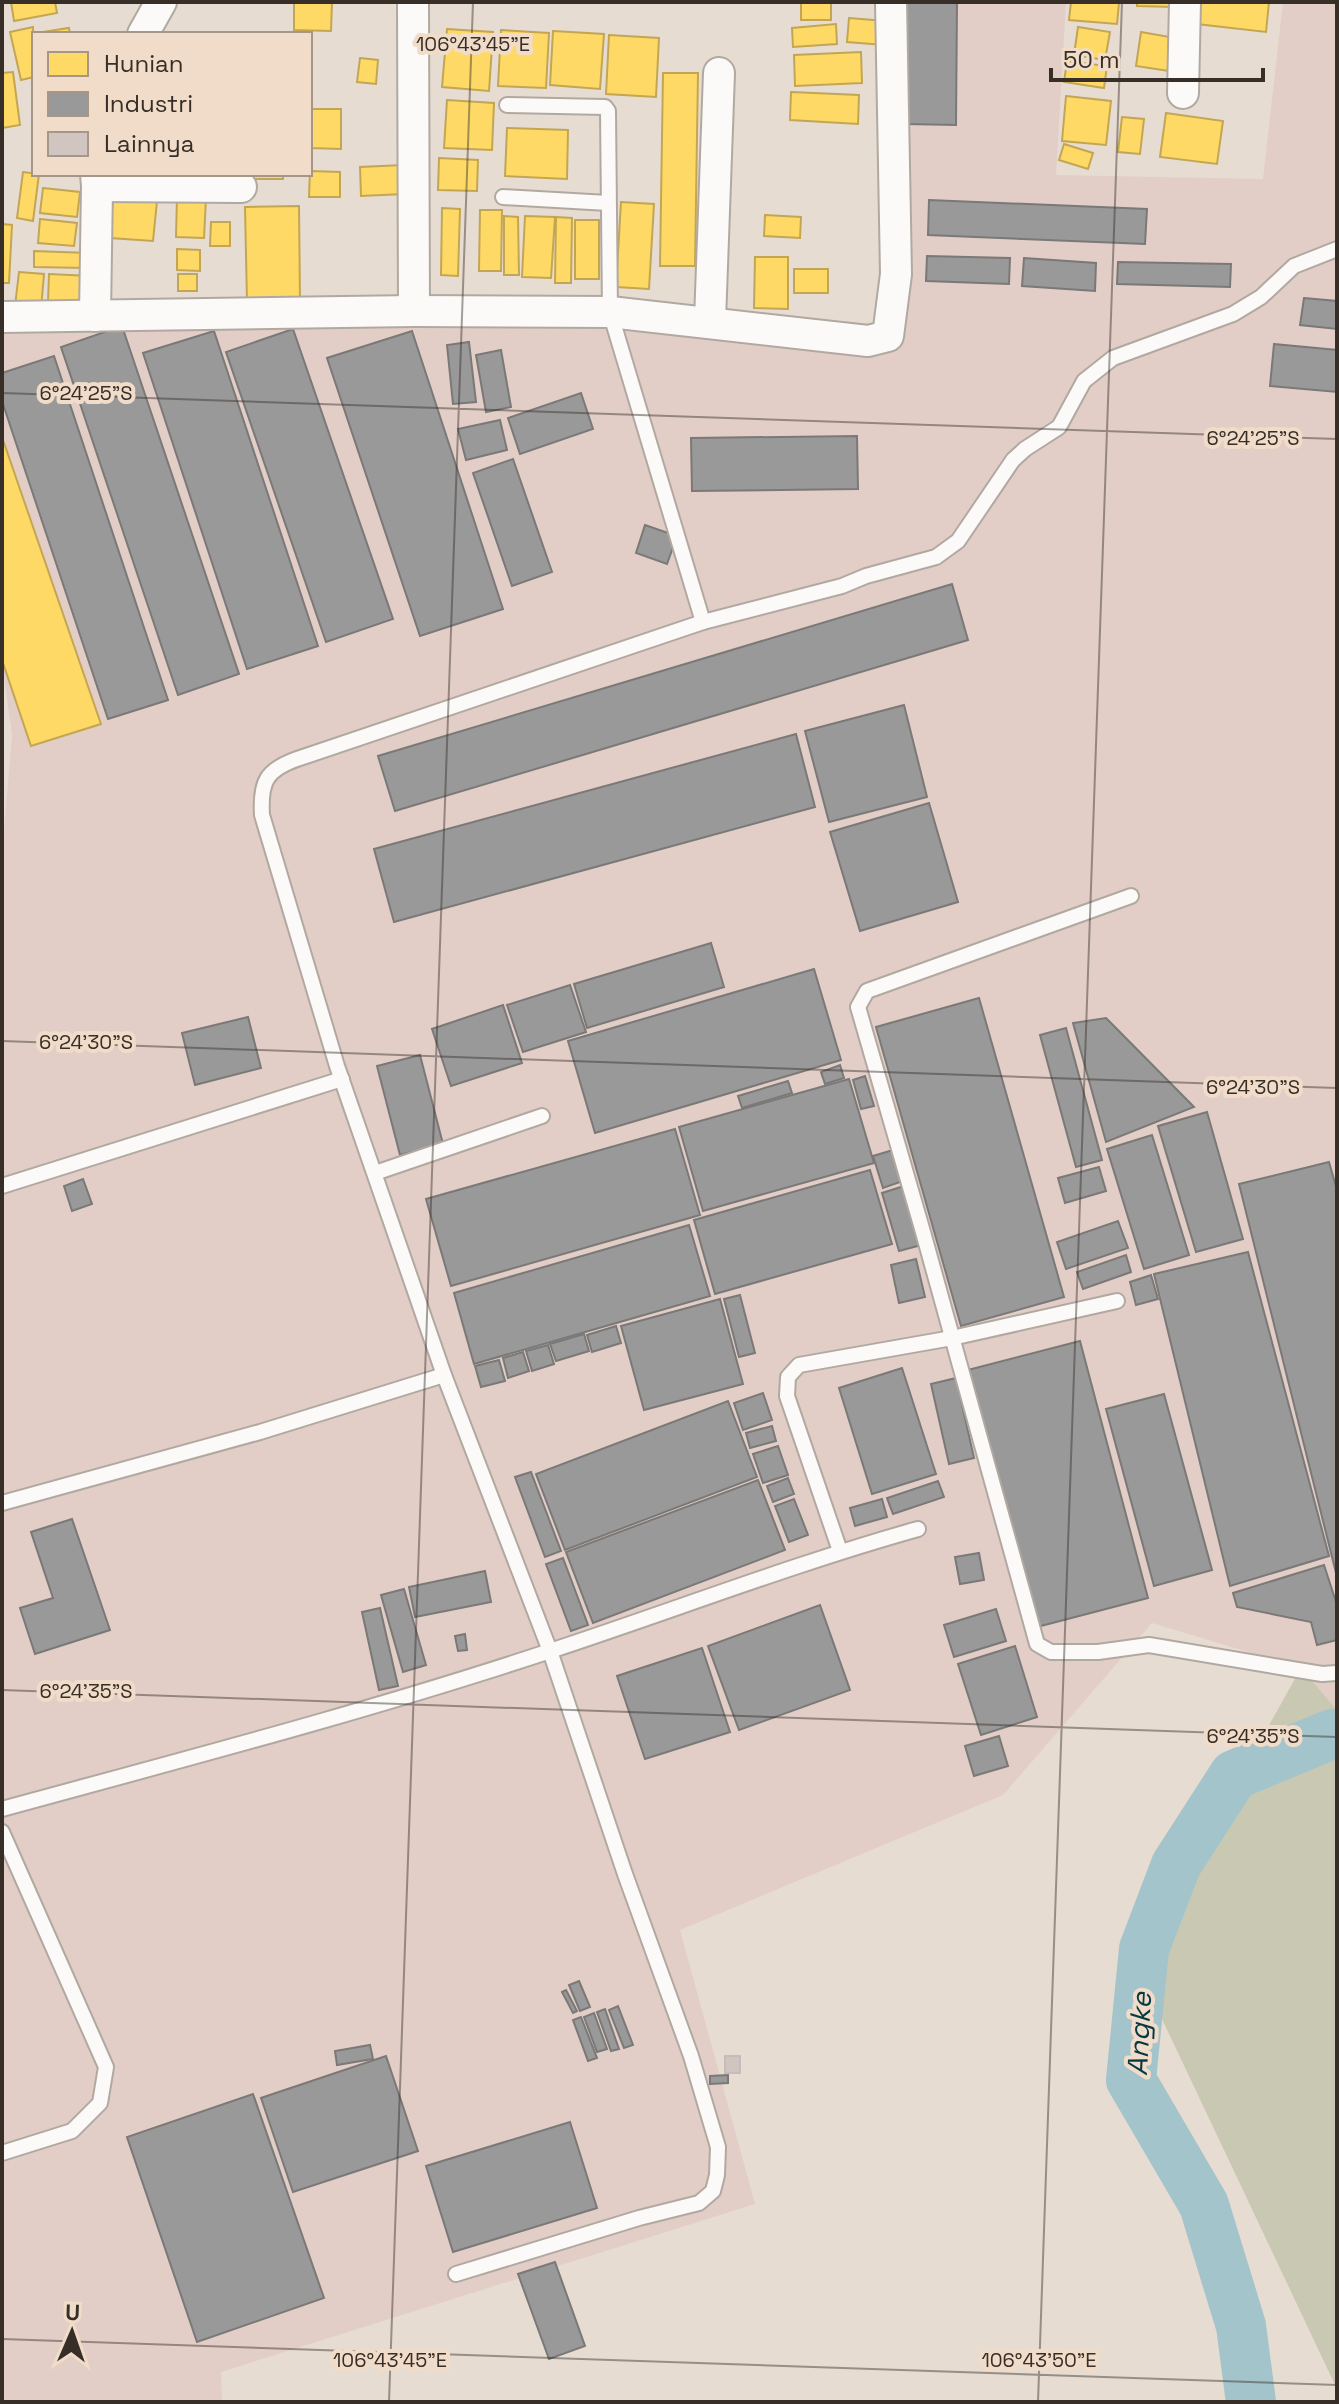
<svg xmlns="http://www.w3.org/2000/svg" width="1339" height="2404" font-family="'Space Grotesk',sans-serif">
	<rect width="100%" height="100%" fill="#e7dcd1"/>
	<polygon fill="#e2cec7" points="900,2 1066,2 1056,175 1263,179 1283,2 1337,2 1337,1710 1301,1668 1152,1623 1003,1795 680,1930 755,2204 221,2372 222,2402 2,2402 2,856 12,735 2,661 2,306 634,303 896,326"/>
	<polygon fill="#c9c8b2" points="1301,1668 1337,1710 1337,2389 1136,1964"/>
	<g fill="#ffd966" stroke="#c3a653" stroke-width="2">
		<polygon points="11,2 55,2 57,13 14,21"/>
		<polygon points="294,2 332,2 331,31 294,30"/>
		<rect x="801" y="2" width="30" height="18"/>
		<polygon points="1071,2 1119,3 1117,24 1069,20"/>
		<polygon points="1137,2 1174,2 1174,7 1137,6"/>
		<polygon points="1200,2 1269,2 1266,32 1197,24"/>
		<polygon points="849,18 885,21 884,45 847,42"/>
		<polygon points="836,24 837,44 793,47 792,28"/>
		<polygon points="33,27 34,77 21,80 10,32"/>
		<polygon points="1078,27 1110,32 1105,60 1074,55"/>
		<polygon points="69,28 70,34 42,34 42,32"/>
		<polygon points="447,29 493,32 489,91 442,87"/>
		<polygon points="501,30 549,33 546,88 498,86"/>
		<polygon points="553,31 604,34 600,89 550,85"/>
		<polygon points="1141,32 1181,39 1176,72 1136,66"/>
		<polygon points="609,35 659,38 656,97 606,94"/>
		<polygon points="861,52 862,83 795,86 794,55"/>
		<polygon points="360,58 378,60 376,84 357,82"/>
		<polygon points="1067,61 1107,66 1104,88 1064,82"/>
		<polygon points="13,72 20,125 2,128 2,73"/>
		<polygon points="663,73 698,73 695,266 660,266"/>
		<polygon points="791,92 859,95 858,124 790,120"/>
		<polygon points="1066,96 1111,101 1106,145 1062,141"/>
		<polygon points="447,100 494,103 492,150 444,148"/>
		<polygon points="310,109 341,109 341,149 310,148"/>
		<polygon points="1166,113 1223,121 1217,164 1160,157"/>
		<polygon points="1122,117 1144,119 1140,154 1118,152"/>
		<polygon points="507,128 568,130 567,179 505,176"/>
		<polygon points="1064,144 1093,153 1088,169 1059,160"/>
		<polygon points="439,158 478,160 477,191 438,190"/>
		<polygon points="403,165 404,194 361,196 360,167"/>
		<polygon points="310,171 340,172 340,197 309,197"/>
		<polygon points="23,172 39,174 33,221 17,218"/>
		<rect x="254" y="174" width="29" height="5"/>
		<polygon points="43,188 80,192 77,217 40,213"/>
		<polygon points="113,197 157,201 153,241 110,238"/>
		<polygon points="177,197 206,198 204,238 176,237"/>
		<polygon points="621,202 654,204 649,289 616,287"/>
		<polygon points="299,206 300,301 247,302 245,207"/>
		<polygon points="442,208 460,209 458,276 441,275"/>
		<polygon points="480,210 502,210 501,271 479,271"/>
		<polygon points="765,215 801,217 800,238 764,236"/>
		<polygon points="504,216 518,217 519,275 504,275"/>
		<polygon points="525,216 555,217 551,278 522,277"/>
		<polygon points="556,217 572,218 571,283 555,283"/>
		<polygon points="40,219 77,223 74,246 38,243"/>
		<rect x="575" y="220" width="24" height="59"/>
		<polygon points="211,222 230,222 230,246 210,246"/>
		<polygon points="2,224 12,225 9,283 2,283"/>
		<polygon points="177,249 200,250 200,271 177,270"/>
		<polygon points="34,251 88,253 87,268 34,267"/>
		<polygon points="755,257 788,257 788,309 754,308"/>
		<rect x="794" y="269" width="34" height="24"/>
		<polygon points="19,272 44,274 41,309 15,306"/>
		<polygon points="49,274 91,276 90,303 48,302"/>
		<rect x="178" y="274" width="19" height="17"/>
		<polygon points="2,437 101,724 31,746 2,660"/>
	</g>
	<g fill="#999" stroke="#7b7977" stroke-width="2">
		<polygon points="906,2 957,2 956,125 905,124"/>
		<polygon points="929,200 1147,209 1145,244 928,235"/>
		<polygon points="927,256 1010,258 1009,284 926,281"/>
		<polygon points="1024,258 1096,263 1095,291 1022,286"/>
		<polygon points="1118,262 1231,264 1230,287 1117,284"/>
		<polygon points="1304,298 1337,301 1337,329 1300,325"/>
		<polygon points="122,326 239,674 178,695 61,347"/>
		<polygon points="293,329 393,619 326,642 226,352"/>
		<polygon points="214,331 318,646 247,669 143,353"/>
		<polygon points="412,331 503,609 420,636 327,358"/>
		<polygon points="469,342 476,402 453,404 447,345"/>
		<polygon points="1274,344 1337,350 1337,392 1270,386"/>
		<polygon points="501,350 511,407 486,412 476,355"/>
		<polygon points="54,356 168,700 108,719 2,401 2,373"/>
		<polygon points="581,393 593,429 520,454 508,418"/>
		<polygon points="500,420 507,450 466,460 458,429"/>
		<polygon points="857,436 858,489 692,491 691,438"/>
		<polygon points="513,459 552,572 512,586 473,473"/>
		<polygon points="645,525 677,536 667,564 636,553"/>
		<polygon points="952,584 968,640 395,811 378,756"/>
		<polygon points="904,705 927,797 829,822 805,731"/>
		<polygon points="796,734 815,807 394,922 374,849"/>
		<polygon points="929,803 958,902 860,931 830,832"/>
		<polygon points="711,943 724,987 587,1028 574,984"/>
		<polygon points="814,969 841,1060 595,1133 568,1041"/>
		<polygon points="570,985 586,1032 523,1052 507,1005"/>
		<polygon points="979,998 1064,1297 961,1326 876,1027"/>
		<polygon points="503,1005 522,1063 451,1086 432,1029"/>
		<polygon points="248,1017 261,1068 195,1085 182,1033"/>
		<polygon points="1106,1018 1194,1107 1106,1142 1073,1023"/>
		<polygon points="1066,1028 1102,1160 1076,1167 1040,1035"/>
		<polygon points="420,1055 443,1144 400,1155 377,1066"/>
		<polygon points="840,1065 844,1078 825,1084 821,1072"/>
		<polygon points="865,1076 874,1106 861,1109 853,1080"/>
		<polygon points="849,1079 874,1163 703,1211 679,1127"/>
		<polygon points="788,1081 792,1093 742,1108 738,1096"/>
		<polygon points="1207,1112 1243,1239 1196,1252 1158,1126"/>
		<polygon points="675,1129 700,1215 451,1286 426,1199"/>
		<polygon points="1152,1135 1189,1255 1144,1269 1107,1149"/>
		<polygon points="893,1150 903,1181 883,1188 873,1156"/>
		<polygon points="1329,1162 1337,1190 1337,1577 1239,1184"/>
		<polygon points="1099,1167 1106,1191 1065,1203 1058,1178"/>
		<polygon points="870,1170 892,1244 715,1294 694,1220"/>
		<polygon points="83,1179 92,1204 72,1211 64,1186"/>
		<polygon points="907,1185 925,1244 899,1251 882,1193"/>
		<polygon points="1118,1221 1128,1248 1066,1269 1057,1242"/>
		<polygon points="689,1225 710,1296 474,1364 454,1293"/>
		<polygon points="1248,1252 1329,1556 1230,1586 1154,1274"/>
		<polygon points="1126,1255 1131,1272 1083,1289 1077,1272"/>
		<polygon points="916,1259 925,1297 899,1303 891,1265"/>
		<polygon points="1151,1275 1158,1299 1136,1305 1130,1282"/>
		<polygon points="740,1295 755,1353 739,1357 724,1299"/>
		<polygon points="720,1299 743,1384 644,1410 621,1326"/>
		<polygon points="616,1326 621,1343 592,1352 587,1335"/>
		<polygon points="584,1334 589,1351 556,1361 550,1344"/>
		<polygon points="1080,1341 1148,1598 1037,1627 968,1370"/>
		<polygon points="548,1345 554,1364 532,1371 526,1351"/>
		<polygon points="523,1352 529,1371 508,1378 503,1358"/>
		<polygon points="499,1360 505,1381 481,1387 475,1366"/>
		<polygon points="902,1368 936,1474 872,1494 839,1388"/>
		<polygon points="956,1378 974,1458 949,1464 931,1384"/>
		<polygon points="763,1393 772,1420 743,1430 734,1403"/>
		<polygon points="1164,1394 1212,1570 1154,1586 1106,1409"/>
		<polygon points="728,1401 757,1477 565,1550 536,1474"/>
		<polygon points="772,1426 776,1441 750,1448 746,1433"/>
		<polygon points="778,1446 788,1475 763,1483 753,1454"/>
		<polygon points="531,1472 561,1551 545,1557 515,1477"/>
		<polygon points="788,1478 794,1494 773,1502 767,1486"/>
		<polygon points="758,1480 785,1550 593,1623 566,1552"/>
		<polygon points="938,1481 944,1497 893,1514 887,1498"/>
		<polygon points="794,1499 808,1535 789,1542 775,1506"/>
		<polygon points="882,1499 887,1517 855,1526 850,1508"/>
		<polygon points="72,1519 110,1630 35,1654 20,1608 53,1598 31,1532"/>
		<polygon points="979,1553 984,1580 960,1584 955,1557"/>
		<polygon points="563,1558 588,1625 571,1631 546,1564"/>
		<polygon points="1324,1565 1337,1605 1337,1640 1317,1645 1311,1622 1237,1607 1233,1593"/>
		<polygon points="485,1571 491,1602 415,1617 409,1587"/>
		<polygon points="404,1589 426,1665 403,1672 381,1595"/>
		<polygon points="820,1605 850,1690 739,1730 708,1646"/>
		<polygon points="380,1608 398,1686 379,1690 362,1612"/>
		<polygon points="996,1609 1006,1641 954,1657 944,1625"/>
		<polygon points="465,1634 467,1650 458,1651 455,1636"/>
		<polygon points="1015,1646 1037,1717 981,1735 958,1664"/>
		<polygon points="702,1648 730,1732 645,1759 617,1676"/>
		<polygon points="999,1736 1008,1766 974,1776 965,1746"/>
		<polygon points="579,1981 590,2007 580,2011 569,1985"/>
		<polygon points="566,1990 577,2011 573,2013 562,1992"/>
		<polygon points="618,2006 633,2045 624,2048 609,2010"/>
		<polygon points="605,2009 619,2049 611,2051 597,2012"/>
		<polygon points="594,2013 607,2049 597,2052 584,2017"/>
		<polygon points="581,2017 597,2058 588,2061 573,2020"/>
		<polygon points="370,2045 373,2059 337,2065 335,2051"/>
		<polygon points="386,2056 418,2151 293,2192 261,2098"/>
		<polygon points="728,2075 728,2083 710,2084 710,2076"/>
		<polygon points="253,2094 324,2298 197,2342 127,2137"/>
		<polygon points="570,2122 597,2208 453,2252 426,2166"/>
		<polygon points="555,2262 585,2346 549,2359 518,2274"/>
	</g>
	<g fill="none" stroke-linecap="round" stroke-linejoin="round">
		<polyline stroke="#a3c4cb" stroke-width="50" points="1251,2402 1241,2326 1204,2205 1131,2080 1144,1949 1176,1865 1234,1775 1332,1734 1337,1735"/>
	</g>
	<rect fill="#d0c5c1" stroke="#c7bcb9" stroke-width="2" x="725" y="2056" width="15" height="17"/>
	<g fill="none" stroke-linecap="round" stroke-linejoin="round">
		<g stroke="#b1a9a1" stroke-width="18">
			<g id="lane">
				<polyline points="507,105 605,107 608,111 610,312 703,622"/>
				<polyline points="503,197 608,203"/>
				<polyline points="1131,896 867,991 858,1007 923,1232 1037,1644 1051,1652 1098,1652 1149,1645 1322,1674 1337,1673"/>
				<polyline points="375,1173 542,1116"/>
				<polyline points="2,1186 342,1079"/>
				<polyline points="2,1503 260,1432 444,1375"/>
				<polyline points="840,1551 787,1396 788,1377 799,1365 952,1338 1117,1301"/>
				<path d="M2,1809C185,1759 369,1711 550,1651C672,1611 793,1564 918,1529"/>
				<polyline points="2,1832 106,2067 100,2103 72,2131 2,2153"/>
				<path d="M456,2274L639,2218L699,2203L713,2191L717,2175L718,2147L691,2056L625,1874L550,1651L444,1375L337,1066L262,815C260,782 266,770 297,759L703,622L842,586L866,576L936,557L958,541L1013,460L1025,449L1059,427L1084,381L1113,358L1233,314L1261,297L1294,266L1337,249"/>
			</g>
		</g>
		<g stroke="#b1a9a1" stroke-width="34">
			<g id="street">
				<polyline points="413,2 414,311"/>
				<polyline points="143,34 161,2"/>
				<polyline points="1183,93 1185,2"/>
				<polyline points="96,174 97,186 241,187"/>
				<polyline points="95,316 97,186"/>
				<polyline points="2,317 414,311 610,312 868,341 888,336 896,274 891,2"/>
				<polyline points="710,321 719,73"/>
			</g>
		</g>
		<use href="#lane" stroke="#fbfaf8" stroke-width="14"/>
		<use href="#street" stroke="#fbfaf8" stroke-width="30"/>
	</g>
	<path fill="none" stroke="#362e27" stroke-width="2" stroke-opacity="0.45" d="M2,393L1337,439M2,1041L1337,1088M2,1690L1337,1737M2,2339L1337,2385M389,2402L473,2M1038,2402L1122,2"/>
	<g text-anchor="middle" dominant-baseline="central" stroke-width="8" stroke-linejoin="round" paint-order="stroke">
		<g font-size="28" font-style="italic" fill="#043842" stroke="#f0dcc8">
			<text transform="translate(1139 2034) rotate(-87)">Angke</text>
		</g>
	</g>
	<g font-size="20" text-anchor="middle" fill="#362e27" stroke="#f0dcc8" stroke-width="8" stroke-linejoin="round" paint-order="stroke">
		<text x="473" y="51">106°43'45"E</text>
		<text x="86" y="400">6°24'25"S</text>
		<text x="1253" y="445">6°24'25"S</text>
		<text x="86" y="1049">6°24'30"S</text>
		<text x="1253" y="1094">6°24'30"S</text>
		<text x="86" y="1698">6°24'35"S</text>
		<text x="1253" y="1743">6°24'35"S</text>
		<text x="390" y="2367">106°43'45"E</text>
		<text x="1039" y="2367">106°43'50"E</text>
	</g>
	<rect width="1339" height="2404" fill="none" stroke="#362e27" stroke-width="8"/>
	<rect x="32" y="32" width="280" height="144" fill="#f0dcc8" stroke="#a69688" stroke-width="2"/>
	<rect x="48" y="52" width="40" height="24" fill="#ffd966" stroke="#a69688" stroke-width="2"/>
	<text x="104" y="72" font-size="24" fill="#362e27">Hunian</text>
	<rect x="48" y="92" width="40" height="24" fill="#999999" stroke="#a69688" stroke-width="2"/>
	<text x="104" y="112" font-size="24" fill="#362e27">Industri</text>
	<rect x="48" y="132" width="40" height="24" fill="#d0c5c1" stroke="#a69688" stroke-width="2"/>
	<text x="104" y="152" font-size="24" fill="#362e27">Lainnya</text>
	<g transform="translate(72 2332) rotate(2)" stroke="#f0dcc8" stroke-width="6" paint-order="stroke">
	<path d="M0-6L14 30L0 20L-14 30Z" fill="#362e27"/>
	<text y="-12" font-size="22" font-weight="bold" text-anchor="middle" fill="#362e27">U</text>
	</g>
	<path d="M1051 68v12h212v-12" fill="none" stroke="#362e27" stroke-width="4"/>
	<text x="1063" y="68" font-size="24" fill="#362e27" stroke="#f0dcc8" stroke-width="6" paint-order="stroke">50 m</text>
</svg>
